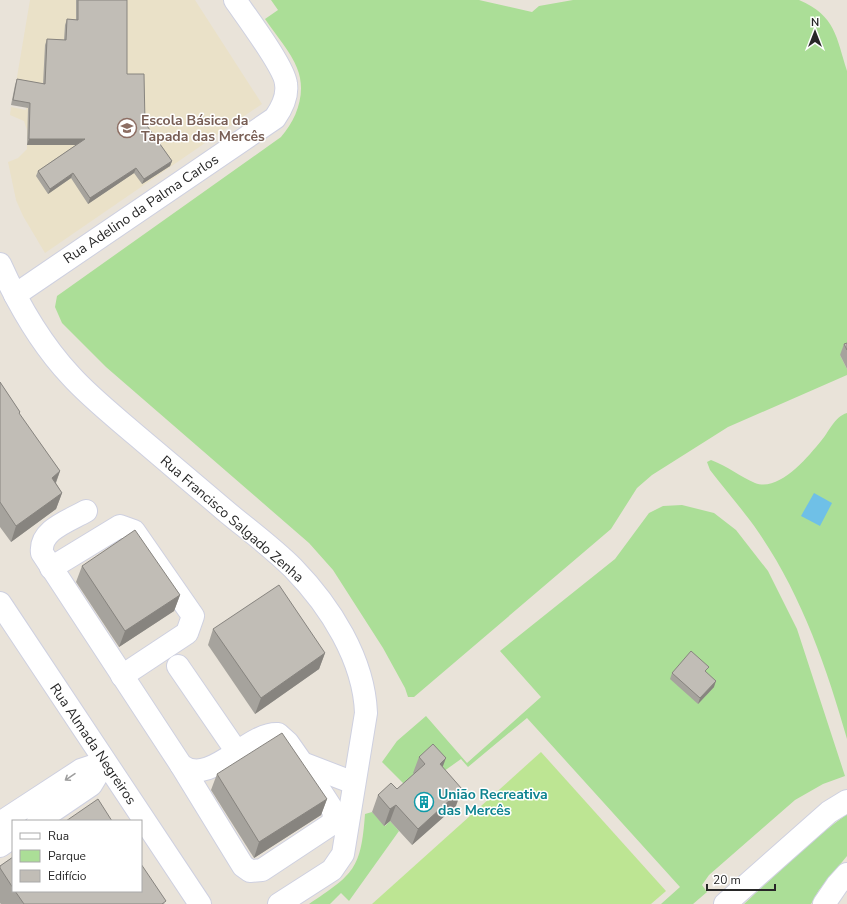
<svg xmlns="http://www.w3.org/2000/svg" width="847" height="904" font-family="'Nunito Sans',sans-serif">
	<rect width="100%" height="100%" fill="#e9e3d9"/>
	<polygon fill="#eae1c8" points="30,0 195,0 262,104 45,253 23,216 16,200 8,162 18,158 27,149 27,130 24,121 10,115 11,107 26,110 30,86 16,83"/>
	<g fill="#abde97">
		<path d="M271,0H479L532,12L539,6L573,0H799C836,16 836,37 847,71V351L840,355L847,369V375L728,427L652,475L637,488L611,529L414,697H408L405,688L383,648L333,570L309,543L106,367L62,323L55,307L57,296L281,137C297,119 307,92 297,68C291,52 275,34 265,19L278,10Z"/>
		<path d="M847,413V739C827,668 801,594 759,533C744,511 726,491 710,470L707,462L711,460C727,466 741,477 755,483C779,492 807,458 821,441C829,432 834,417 847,413Z"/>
		<polygon points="682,505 714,513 736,530 768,571 797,629 845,776 823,784 795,800 709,875 702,885 707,892 693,904 661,904 680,887 527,718 468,767 461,759 440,774 419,780 409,789 382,762 397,741 426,716 467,763 541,697 500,651 615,559 649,513 663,506"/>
		<path d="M372,812L385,826L390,821L399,831L349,901L341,893L330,904H309C354,874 361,869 365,814Z"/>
		<polygon points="847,814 847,856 819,890 811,904 744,904 818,836"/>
	</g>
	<polygon fill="#bde593" points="541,752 666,891 651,904 372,904"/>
	<polygon fill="#6fc0e7" points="814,493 832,503 820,526 801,516"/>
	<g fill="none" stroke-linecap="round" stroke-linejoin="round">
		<g stroke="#ced0e0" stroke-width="24">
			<g id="minor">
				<path d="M0,264C18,304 41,344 71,376C90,397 114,416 136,435C167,461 197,487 228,513C250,531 273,548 293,568C330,606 364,659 366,713L343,854L332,870L279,904"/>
				<path d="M15,295L275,118C282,108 288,97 286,84C285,68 246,16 235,0"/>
				<path d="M86,511C69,521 39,530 42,553L181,765C209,788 248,732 278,734L288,743L302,763L354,783"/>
				<polyline points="51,568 120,526 134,531 193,616 187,633 122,676"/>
				<polyline points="0,603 200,904"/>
				<polyline points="178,666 237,752"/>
				<polyline points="181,765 243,866 250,871 262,870 333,823 334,812 310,775"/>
				<polyline points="38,821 91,785 105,762"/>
				<polyline points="0,823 81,770 105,762"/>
				<polyline points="0,846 13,837"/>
				<polyline points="725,904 829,812 847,801"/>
				<polyline points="824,904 837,885 847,874"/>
			</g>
		</g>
		<use href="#minor" stroke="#fff" stroke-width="22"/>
	</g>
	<g fill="#a6a39d">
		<polygon points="76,0 127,0 127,74 145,123 172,161 170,166 142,184 134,173 88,204 71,178 48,194 36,176 38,171 76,145 27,145 28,108 11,105 15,85 17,79 43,84 45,45 47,39 64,40 65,25 67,19 76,20"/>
		<polygon points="847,343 847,369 840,355 844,344"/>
		<polygon points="0,382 20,412 19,414 60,471 56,483 62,493 56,509 11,542 0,527"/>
		<polygon points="82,566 180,595 174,611 119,647 76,582"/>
		<polygon points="213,629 325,653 319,669 255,714 208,645"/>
		<polygon points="672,673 707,673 714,687 698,704 670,679"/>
		<polygon points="419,757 443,767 456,806 412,845 390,821 384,826 372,812 378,795 397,789 414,774 413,773"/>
		<polygon points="217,774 327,799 321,815 254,858 211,790"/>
		<polygon points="13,857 13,891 141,891 165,904 1,904 0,903 0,866"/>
	</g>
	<g fill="#87847f">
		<polygon points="29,139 85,139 83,145 27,145"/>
		<polygon points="172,161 170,166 142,184 144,179"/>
		<polygon points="136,168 134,173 88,204 90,198"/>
		<polygon points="73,173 71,178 48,194 50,189"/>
		<polygon points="60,471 54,487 52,478"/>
		<polygon points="62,493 56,509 11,542 16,526"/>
		<polygon points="180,595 174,611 119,647 125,631"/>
		<polygon points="325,653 319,669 255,714 261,698"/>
		<polygon points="716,681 714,687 698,704 700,698"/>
		<polygon points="446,758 440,774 440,764"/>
		<polygon points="462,789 456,806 412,845 418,829"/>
		<polygon points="327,799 321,815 254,858 259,842"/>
		<polygon points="396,805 390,821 384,826 390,809"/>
	</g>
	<g fill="#c1bdb6" stroke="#87847f">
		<polygon points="78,0 127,0 127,74 144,74 145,123 172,161 144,179 136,168 90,198 73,173 50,189 38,171 85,139 29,139 30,103 13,100 17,79 45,84 47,39 66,40 67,19 78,20"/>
		<polygon points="847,343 847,350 844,344"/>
		<polygon points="0,382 20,412 19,413 60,471 52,478 62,493 16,526 0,502"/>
		<polygon points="135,530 180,595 125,631 82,566"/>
		<polygon points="279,585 325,653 261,698 213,629"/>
		<polygon points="691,651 709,667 705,671 716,681 700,698 672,673"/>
		<polygon points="282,733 327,799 259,842 217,774"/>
		<polygon points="433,744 446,758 440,764 462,789 418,829 396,805 390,809 378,795 391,783 397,789 425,764 419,757"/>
		<polygon points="98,799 112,821 66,821"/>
		<polygon points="13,857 13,888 0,868 0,866"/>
		<polygon points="141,864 166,901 162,904 24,904 15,891 141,891"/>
	</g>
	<defs><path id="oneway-shaft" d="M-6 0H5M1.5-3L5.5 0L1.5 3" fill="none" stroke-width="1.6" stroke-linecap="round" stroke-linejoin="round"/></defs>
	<use stroke="#9e9e9e" href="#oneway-shaft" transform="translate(70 777) rotate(146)"/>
	<defs>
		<g id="school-ring" transform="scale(1)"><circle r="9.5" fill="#fff" stroke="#8d6e63" stroke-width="1.5"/><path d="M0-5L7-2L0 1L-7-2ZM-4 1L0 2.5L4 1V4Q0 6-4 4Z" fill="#8d6e63"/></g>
		<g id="building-ring" transform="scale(1)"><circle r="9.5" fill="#fff" stroke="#0f9aa8" stroke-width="1.5"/><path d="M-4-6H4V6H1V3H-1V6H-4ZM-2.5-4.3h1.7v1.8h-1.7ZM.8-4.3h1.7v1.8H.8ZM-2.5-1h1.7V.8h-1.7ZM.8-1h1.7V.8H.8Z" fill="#0f9aa8"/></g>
	</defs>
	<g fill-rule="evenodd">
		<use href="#school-ring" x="127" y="128"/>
		<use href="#building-ring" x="424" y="802"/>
	</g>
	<g text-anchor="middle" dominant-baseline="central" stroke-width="3" stroke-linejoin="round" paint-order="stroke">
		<g font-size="14" font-weight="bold" fill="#785e54" stroke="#fff" text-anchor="start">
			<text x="141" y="120">Escola Básica da<tspan x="141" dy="16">Tapada das Mercês</tspan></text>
		</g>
		<g font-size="14" fill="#272727" stroke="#fff">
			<text transform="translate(141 209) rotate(-34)">Rua Adelino da Palma Carlos</text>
			<text transform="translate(232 519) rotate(41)">Rua Francisco Salgado Zenha</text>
			<text transform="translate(93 744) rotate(56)">Rua Almada Negreiros</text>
		</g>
		<g font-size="14" font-weight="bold" fill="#0d838f" stroke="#fff" text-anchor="start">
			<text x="438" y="794">União Recreativa<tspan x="438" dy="16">das Mercês</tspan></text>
		</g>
	</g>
	<rect x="12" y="820" width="130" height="72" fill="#ffffff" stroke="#a9a9a9"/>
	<rect x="20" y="833" width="20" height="6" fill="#ffffff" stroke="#a9a9a9"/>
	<text x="48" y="840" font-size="12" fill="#272727">Rua</text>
	<rect x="20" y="850" width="20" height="12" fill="#abde97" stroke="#a9a9a9"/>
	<text x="48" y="860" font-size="12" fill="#272727">Parque</text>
	<rect x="20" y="870" width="20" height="12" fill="#c1bdb6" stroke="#a9a9a9"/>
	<text x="48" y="880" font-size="12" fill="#272727">Edifício</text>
	<g transform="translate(815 32)" stroke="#ffffff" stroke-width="3" paint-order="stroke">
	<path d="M0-3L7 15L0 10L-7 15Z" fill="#272727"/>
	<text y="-6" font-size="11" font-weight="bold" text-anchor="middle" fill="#272727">N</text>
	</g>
	<path d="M707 884v6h68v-6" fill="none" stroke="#272727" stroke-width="2"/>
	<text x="713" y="884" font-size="12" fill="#272727" stroke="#ffffff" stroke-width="3" paint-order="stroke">20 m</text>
</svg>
